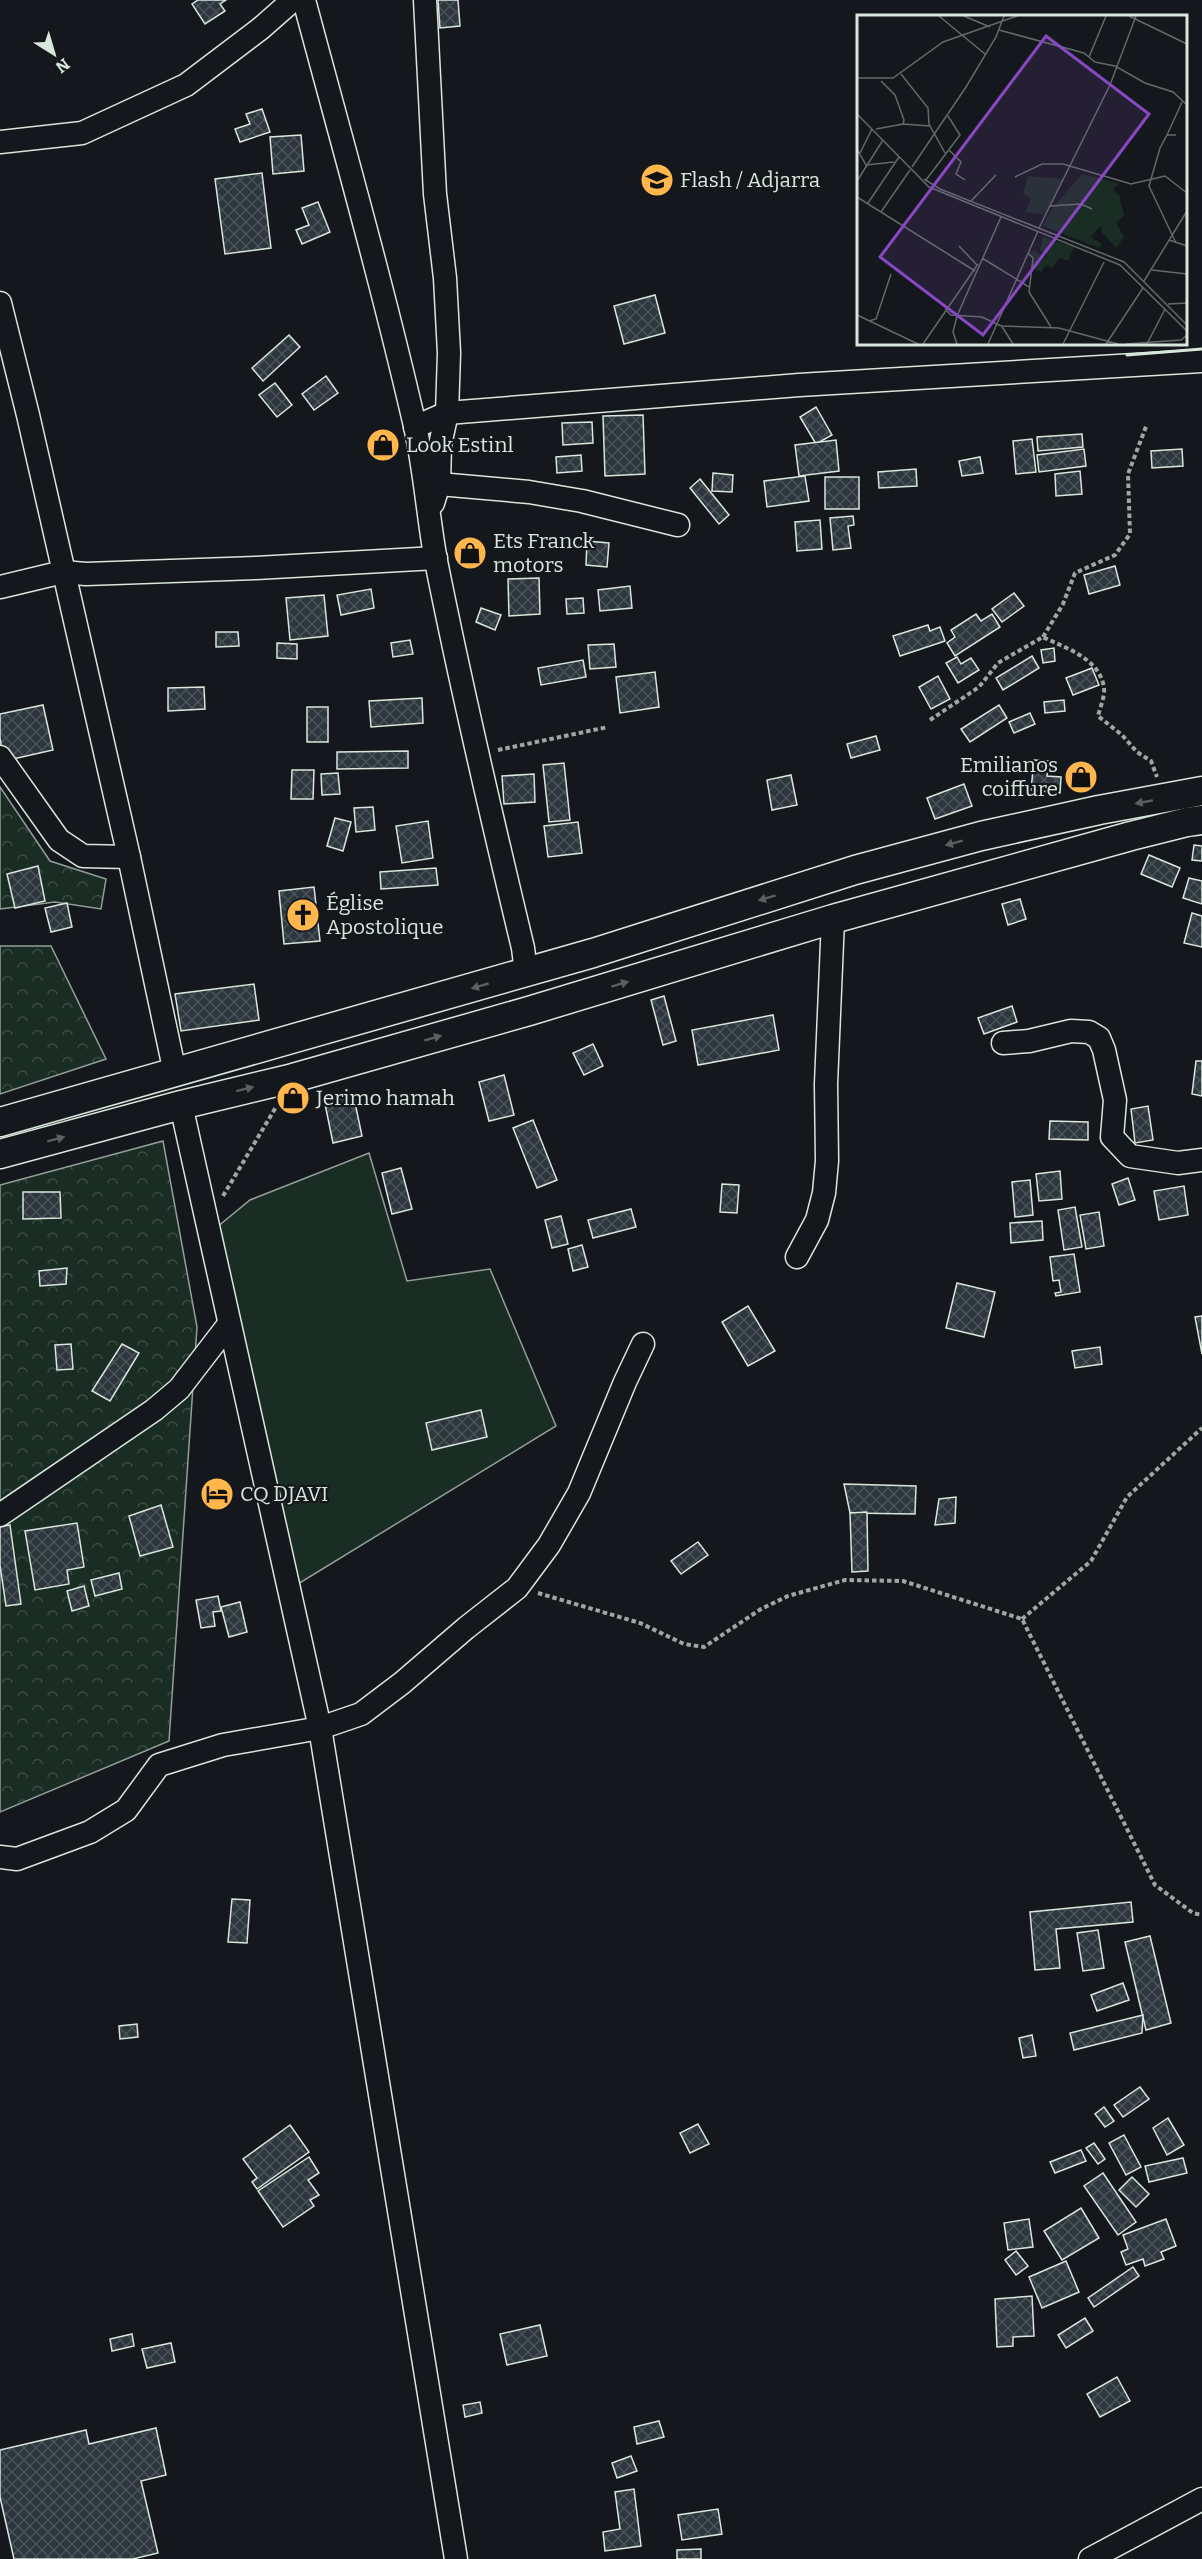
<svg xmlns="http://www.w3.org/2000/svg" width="1202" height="2559" font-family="Bitter,serif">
	<defs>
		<pattern id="forest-crowns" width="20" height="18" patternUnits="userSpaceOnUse" patternTransform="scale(1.5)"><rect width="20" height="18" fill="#1a2d24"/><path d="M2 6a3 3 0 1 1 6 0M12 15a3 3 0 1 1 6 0" fill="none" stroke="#3b4b43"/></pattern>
		<pattern id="building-cross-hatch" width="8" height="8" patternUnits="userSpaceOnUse" patternTransform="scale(1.5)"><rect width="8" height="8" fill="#2c363c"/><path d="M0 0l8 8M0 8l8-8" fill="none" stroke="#4a5358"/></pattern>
	</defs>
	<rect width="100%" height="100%" fill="#14181c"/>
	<polygon fill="#1a2d24" stroke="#939e99" stroke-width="1.5" points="369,1153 407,1281 490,1269 556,1426 280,1595 205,1237 250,1200"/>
	<g fill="url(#forest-crowns)" stroke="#939e99" stroke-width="1.5">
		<polygon points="0,787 50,861 106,879 101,909 55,902 0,909"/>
		<polygon points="0,946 51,946 106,1059 0,1094"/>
		<polygon points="163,1141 197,1327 169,1741 0,1812 0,1185"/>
	</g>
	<g fill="url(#building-cross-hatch)" stroke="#d8e6dc" stroke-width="1.5">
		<polygon points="198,0 226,0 220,4 225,11 205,24 192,4"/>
		<polygon points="438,0 458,0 460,26 440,28"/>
		<polygon points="262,109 270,132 240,142 235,129 250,124 246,114"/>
		<polygon points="301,135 304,171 273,174 270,137"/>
		<polygon points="262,173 271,248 225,254 215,179"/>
		<polygon points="318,202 330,232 302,244 296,230 309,225 302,208"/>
		<polygon points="655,295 665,333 624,344 614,306"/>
		<polygon points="289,335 300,347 263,381 252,368"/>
		<polygon points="326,376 338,393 314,410 302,394"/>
		<polygon points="275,383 292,405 277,417 259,395"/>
		<polygon points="816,407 832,435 816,444 800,417"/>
		<polygon points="643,415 645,474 605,476 603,416"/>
		<polygon points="592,422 593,443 563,445 562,423"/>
		<polygon points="1082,434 1083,447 1038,451 1037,437"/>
		<polygon points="1032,439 1036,472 1016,474 1013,441"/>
		<polygon points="836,440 839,471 799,476 795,445"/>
		<polygon points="1084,449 1086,466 1039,472 1037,455"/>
		<polygon points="1182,449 1183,466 1152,468 1151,451"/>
		<polygon points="581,455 582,471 557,473 556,457"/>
		<polygon points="980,457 983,473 962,476 959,461"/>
		<polygon points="916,469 917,486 879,488 878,472"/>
		<polygon points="1080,471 1082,494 1056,496 1055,474"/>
		<polygon points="713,473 733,475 732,492 712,491"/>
		<polygon points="805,476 809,501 767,507 764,481"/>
		<rect x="825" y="477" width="34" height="32"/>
		<polygon points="700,479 729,515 719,524 690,488"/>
		<polygon points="853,516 854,525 848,526 851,548 833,550 830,518"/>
		<polygon points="820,520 822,549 797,551 795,522"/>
		<polygon points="587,541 609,543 607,567 586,565"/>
		<polygon points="1115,566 1120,585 1089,594 1084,575"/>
		<polygon points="539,578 540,614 509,616 508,579"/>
		<polygon points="630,586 632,608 600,611 598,590"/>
		<polygon points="371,589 374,608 341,615 337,595"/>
		<polygon points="1014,593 1024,606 1002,622 992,609"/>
		<polygon points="324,595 328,636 290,640 286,598"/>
		<polygon points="583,598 584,613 567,614 566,599"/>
		<polygon points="481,608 501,615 495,630 476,622"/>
		<polygon points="976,614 981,621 992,614 1000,627 955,656 947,643 955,637 951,630"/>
		<polygon points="928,625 930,631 940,627 945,641 900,656 893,636"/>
		<polygon points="216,632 238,632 239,646 216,647"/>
		<polygon points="410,640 413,654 393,657 391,643"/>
		<polygon points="277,643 297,644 297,659 277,658"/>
		<polygon points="614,644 616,667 590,669 588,645"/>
		<polygon points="1054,648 1055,661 1043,663 1041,650"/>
		<polygon points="1032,656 1039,668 1003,690 996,678"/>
		<polygon points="957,657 961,664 971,658 979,670 958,683 946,663"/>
		<polygon points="583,660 586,677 541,685 538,668"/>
		<polygon points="1092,668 1099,685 1073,695 1066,678"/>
		<polygon points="655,672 659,707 620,713 616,677"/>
		<polygon points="938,676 950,699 931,709 919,687"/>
		<polygon points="204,687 205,709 168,711 168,688"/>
		<polygon points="422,698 423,723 371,727 369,701"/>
		<polygon points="1064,700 1065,711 1045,713 1044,702"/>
		<polygon points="43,705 53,750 4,761 0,738 0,714"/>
		<polygon points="999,705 1007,718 970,742 961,729"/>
		<rect x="307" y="707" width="21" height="35"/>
		<polygon points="1030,713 1035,724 1014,733 1009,722"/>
		<polygon points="876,736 880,750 851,758 847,744"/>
		<polygon points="408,751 408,768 337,769 337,752"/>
		<polygon points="1034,760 1049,761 1047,776 1061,777 1060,793 1031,790"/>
		<polygon points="564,763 570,820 549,822 543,765"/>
		<polygon points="1083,769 1089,781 1076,787 1070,775"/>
		<polygon points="292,770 314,770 313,799 291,799"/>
		<polygon points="338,773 340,794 322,795 321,774"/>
		<polygon points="534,774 535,802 504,804 502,776"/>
		<polygon points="791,775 797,805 772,810 767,780"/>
		<polygon points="964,784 972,806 935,819 927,798"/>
		<polygon points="373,807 375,830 356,832 354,808"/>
		<polygon points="335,818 351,822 343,851 327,846"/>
		<polygon points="428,821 433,858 402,863 396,826"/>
		<polygon points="578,822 582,853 548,857 544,826"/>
		<polygon points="1194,845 1202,846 1202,861 1192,860"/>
		<polygon points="1149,855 1180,868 1172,887 1141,874"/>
		<polygon points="38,866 45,901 15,908 7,874"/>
		<polygon points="436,868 438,885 381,889 380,872"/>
		<polygon points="1189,878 1202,881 1202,904 1183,898"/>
		<polygon points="314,887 320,941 284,944 279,891"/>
		<polygon points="1020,899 1026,919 1008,925 1002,904"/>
		<polygon points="67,903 72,927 51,932 45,908"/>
		<polygon points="1192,913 1202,916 1202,947 1184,943"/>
		<polygon points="254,984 259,1020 181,1031 175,994"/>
		<polygon points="664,996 676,1041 663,1045 651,1000"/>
		<polygon points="1012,1006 1017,1022 984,1034 978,1018"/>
		<polygon points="773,1015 779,1050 698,1065 692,1030"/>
		<polygon points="593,1044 603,1066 584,1075 573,1053"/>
		<polygon points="1196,1061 1202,1061 1202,1096 1192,1094"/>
		<polygon points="504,1075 514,1115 489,1121 479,1082"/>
		<polygon points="353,1093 362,1136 333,1143 324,1099"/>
		<polygon points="1148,1106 1153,1140 1135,1143 1131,1109"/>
		<polygon points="533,1120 557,1180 537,1188 513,1128"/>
		<polygon points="1050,1121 1088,1122 1088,1140 1049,1139"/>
		<polygon points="401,1168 412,1209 392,1214 382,1173"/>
		<polygon points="1060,1171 1062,1199 1039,1201 1036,1174"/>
		<polygon points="1128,1178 1135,1200 1119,1205 1112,1184"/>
		<polygon points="1030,1180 1033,1215 1015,1217 1012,1182"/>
		<polygon points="722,1184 739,1185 737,1213 720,1212"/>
		<polygon points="1184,1186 1188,1215 1159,1220 1154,1191"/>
		<polygon points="23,1192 60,1192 61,1218 23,1219"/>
		<polygon points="1075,1207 1082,1247 1064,1250 1058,1210"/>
		<polygon points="631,1209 636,1227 593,1238 588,1220"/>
		<polygon points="1099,1212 1104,1246 1086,1249 1080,1215"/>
		<polygon points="561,1216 568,1244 552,1248 545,1220"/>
		<polygon points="1042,1221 1043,1240 1011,1243 1010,1223"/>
		<polygon points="582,1245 588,1267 573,1271 568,1249"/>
		<polygon points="1074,1254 1080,1292 1056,1296 1055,1293 1061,1292 1059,1280 1053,1281 1050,1257"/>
		<polygon points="67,1268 66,1284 40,1286 39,1271"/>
		<polygon points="957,1283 995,1292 984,1337 946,1328"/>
		<polygon points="748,1306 775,1351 748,1366 722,1322"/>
		<polygon points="1202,1316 1202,1354 1195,1317"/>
		<polygon points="71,1344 73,1369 57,1370 55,1345"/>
		<polygon points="122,1344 139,1353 110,1401 92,1391"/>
		<polygon points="1100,1347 1102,1364 1075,1368 1072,1351"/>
		<polygon points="481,1410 487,1437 432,1450 426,1423"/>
		<polygon points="844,1484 916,1486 915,1514 850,1513"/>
		<polygon points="956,1497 955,1523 935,1525 939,1499"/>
		<polygon points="161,1505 173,1547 140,1556 129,1516"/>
		<polygon points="867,1512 868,1571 852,1572 850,1513"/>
		<polygon points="77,1523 84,1567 67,1570 69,1584 35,1590 25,1531"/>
		<polygon points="10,1525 21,1604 6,1606 0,1565 0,1527"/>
		<polygon points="698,1542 708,1555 681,1574 671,1561"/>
		<polygon points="119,1573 122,1589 95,1596 91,1580"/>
		<polygon points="84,1586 89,1606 72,1611 67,1591"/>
		<polygon points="218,1596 221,1611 213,1612 215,1626 201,1628 196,1600"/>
		<polygon points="240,1602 247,1632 229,1637 221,1607"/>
		<polygon points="232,1899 250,1900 247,1943 228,1942"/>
		<polygon points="1131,1902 1133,1922 1056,1929 1060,1968 1035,1970 1030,1912"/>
		<polygon points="1098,1930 1104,1968 1083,1971 1077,1933"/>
		<polygon points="1150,1936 1171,2023 1146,2030 1125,1942"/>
		<polygon points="1123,1983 1129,2000 1097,2011 1091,1995"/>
		<polygon points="1143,2015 1142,2033 1074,2050 1070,2033"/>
		<polygon points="137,2024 138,2037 120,2039 119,2026"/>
		<polygon points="1032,2035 1036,2056 1023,2058 1019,2038"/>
		<polygon points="1140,2087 1149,2099 1123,2117 1114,2105"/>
		<polygon points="1104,2107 1114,2121 1105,2127 1095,2114"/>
		<polygon points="1168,2118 1184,2145 1167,2155 1153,2128"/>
		<polygon points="698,2124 709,2144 690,2153 680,2133"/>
		<polygon points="290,2125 309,2152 257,2189 252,2182 257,2178 243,2159"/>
		<polygon points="1124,2135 1141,2167 1126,2175 1109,2143"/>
		<polygon points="1094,2143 1105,2159 1098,2164 1086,2148"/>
		<polygon points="1081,2150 1086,2161 1055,2173 1050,2162"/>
		<polygon points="309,2157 319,2173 308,2180 319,2195 310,2200 314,2206 283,2227 258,2191"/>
		<polygon points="1183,2158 1187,2173 1149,2182 1145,2166"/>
		<polygon points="1103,2173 1136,2222 1118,2235 1084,2186"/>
		<polygon points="1132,2177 1149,2194 1136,2207 1119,2190"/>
		<polygon points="1081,2208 1099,2238 1062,2260 1044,2231"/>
		<polygon points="1029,2219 1033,2247 1008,2250 1004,2223"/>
		<polygon points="1166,2219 1176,2246 1161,2252 1164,2259 1145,2266 1143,2259 1126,2265 1121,2252 1128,2249 1123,2235"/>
		<polygon points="1016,2251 1028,2266 1016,2275 1005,2260"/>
		<polygon points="1066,2261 1079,2292 1042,2308 1029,2277"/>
		<polygon points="1133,2267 1139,2276 1094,2307 1088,2298"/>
		<polygon points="1032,2296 1034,2336 1013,2337 1013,2346 997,2347 995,2299"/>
		<polygon points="1085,2318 1093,2331 1066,2348 1058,2335"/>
		<polygon points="540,2325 547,2356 507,2365 500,2334"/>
		<polygon points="132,2334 134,2346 112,2351 110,2339"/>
		<polygon points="171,2343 175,2362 147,2368 142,2349"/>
		<polygon points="1117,2377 1130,2401 1100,2417 1087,2394"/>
		<polygon points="480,2402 482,2413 465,2417 463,2405"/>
		<polygon points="659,2421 664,2437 637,2444 634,2427"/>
		<polygon points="156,2428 166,2475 141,2481 158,2553 133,2559 14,2559 0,2497 0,2450 86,2430 89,2444"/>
		<polygon points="631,2456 637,2471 617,2478 612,2463"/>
		<polygon points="634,2489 641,2546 605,2551 603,2532 620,2529 615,2492"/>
		<polygon points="718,2509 722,2534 682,2540 678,2515"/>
		<polygon points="701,2549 701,2559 677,2559 677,2550"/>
	</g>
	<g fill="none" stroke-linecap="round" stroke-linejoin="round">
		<g stroke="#d8e6dc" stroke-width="25">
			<g id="minor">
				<path d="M304,0C342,142 382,283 415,426C425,471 428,517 436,561C462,691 492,819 523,948L526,972"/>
				<polyline points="425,0 435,194 445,278 449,353 447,413 440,445 439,484 433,503"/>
				<polyline points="0,142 82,133 186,85 260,29 293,0"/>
				<polyline points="0,303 28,415 129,857 175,1073"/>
				<polyline points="415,427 447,413 799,385 1202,361"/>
				<polyline points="439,484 529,492 582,501 678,525"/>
				<polyline points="0,587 63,572 86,574 256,568 436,558"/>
				<polyline points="0,757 59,840 83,856 129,857"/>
				<polyline points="1003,1043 1029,1041 1071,1031 1089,1032 1099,1038 1104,1050 1115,1100 1112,1137 1130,1156 1178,1163 1202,1160"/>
				<polyline points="181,1105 320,1728 456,2559"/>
				<polyline points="797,1257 817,1220 824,1193 827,1161 826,1084 833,919"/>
				<polyline points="0,1515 154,1410 179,1389 229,1324"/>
				<polyline points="0,1857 17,1859 90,1832 126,1810 159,1765 223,1745 320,1728 361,1714 402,1683 466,1628 517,1588 549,1545 579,1493 625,1382 643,1344"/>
				<polyline points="1090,2559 1202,2499"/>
			</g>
		</g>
		<g stroke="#d8e6dc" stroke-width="31">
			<g id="major">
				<polyline points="0,1122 593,953 855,870 981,836 1099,810 1202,791"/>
				<polyline points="0,1154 181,1105 293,1078 529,1011 833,919 1131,836 1187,822 1202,820"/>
			</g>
		</g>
		<g stroke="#9da8a2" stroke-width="4" stroke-dasharray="4.5 3" stroke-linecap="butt">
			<polyline points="1043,637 1063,604 1075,573 1115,555 1130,534 1128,474 1147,424"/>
			<path d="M930,720L979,687L998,663L1043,637C1065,648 1100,658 1104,688C1105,696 1100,708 1098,716L1122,735L1137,752L1151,761L1157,777"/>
			<polyline points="498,750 608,727"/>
			<polyline points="223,1196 276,1107"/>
			<polyline points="538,1593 640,1623 684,1644 704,1647 761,1609 788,1596 845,1580 903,1581 1022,1619 1155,1885 1193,1913 1202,1915"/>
			<polyline points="1022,1619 1091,1561 1127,1497 1202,1428"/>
		</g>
		<use href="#minor" stroke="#14181c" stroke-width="22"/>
		<use href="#major" stroke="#14181c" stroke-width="28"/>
		<polyline stroke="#d8e6dc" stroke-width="3" points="1127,355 1202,349"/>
	</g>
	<defs><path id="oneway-solid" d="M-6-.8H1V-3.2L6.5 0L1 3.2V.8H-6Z" transform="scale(1.5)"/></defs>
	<g fill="#59605f">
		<use href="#oneway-solid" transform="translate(1144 802) rotate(170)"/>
		<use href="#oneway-solid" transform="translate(954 843) rotate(165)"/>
		<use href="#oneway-solid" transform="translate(767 898) rotate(163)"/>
		<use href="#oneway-solid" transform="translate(620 984) rotate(-17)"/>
		<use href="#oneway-solid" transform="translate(480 986) rotate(164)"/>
		<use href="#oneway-solid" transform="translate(433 1038) rotate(-16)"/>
		<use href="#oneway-solid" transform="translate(245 1089) rotate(-14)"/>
		<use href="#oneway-solid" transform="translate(56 1139) rotate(-15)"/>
	</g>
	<defs>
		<g id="university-disc" transform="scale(1.725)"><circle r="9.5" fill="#ffb74d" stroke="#14181c"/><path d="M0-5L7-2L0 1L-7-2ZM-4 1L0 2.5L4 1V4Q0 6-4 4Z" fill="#111"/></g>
		<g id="shop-disc" transform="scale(1.725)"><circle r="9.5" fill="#ffb74d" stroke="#14181c"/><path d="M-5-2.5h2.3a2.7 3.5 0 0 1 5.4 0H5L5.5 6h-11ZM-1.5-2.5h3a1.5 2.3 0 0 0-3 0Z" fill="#111"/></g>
		<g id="church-disc" transform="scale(1.725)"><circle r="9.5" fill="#ffb74d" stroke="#14181c"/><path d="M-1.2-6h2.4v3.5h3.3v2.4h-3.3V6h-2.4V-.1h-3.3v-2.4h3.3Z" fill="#111"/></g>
		<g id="hotel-disc" transform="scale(1.725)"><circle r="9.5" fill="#ffb74d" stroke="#14181c"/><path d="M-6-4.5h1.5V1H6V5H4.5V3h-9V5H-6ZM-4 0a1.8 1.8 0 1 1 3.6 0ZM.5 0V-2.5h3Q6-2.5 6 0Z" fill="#111"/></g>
	</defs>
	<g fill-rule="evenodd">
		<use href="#university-disc" x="657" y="180"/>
		<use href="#shop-disc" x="383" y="445"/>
		<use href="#shop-disc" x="470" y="553"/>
		<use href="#shop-disc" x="1081" y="777"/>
		<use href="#church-disc" x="303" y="915"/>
		<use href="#shop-disc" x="293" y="1098"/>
		<use href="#hotel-disc" x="217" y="1494"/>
	</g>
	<g text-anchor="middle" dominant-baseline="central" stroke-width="4.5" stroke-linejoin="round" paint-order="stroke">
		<g font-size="21" fill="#d8e6dc" stroke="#14181c" text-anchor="start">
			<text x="680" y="180">Flash / Adjarra</text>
			<text x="406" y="445">Look Estinl</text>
			<text x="493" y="541">Ets Franck<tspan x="493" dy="24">motors</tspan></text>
			<text x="1058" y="765" text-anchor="end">Emilianos<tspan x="1058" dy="24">coiffure</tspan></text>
			<text x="326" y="903">Église<tspan x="326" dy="24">Apostolique</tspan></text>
			<text x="316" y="1098">Jerimo hamah</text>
			<text x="240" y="1494">CQ DJAVI</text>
		</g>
	</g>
	<g transform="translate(857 15)">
		<rect width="330" height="330" fill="#14181c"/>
		<path d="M171,161L206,164L189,200L169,197L174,183L166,179Z" fill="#1a2d24"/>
		<path d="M225,159L262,168L256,175L262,180L267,200L259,208L267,222L259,233L244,216L245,210L233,222L245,229L242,233L186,211L195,193ZM186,222L217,232L211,246L202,243L195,253L189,250L184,257L177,254L174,237L177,235L188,243L190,240L183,235Z" fill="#1a2d24"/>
		<path fill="none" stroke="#626a69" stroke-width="1.5" d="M82,1L128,39M107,1L133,12M272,1L330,29M142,15L227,38L238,47L258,51L288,68L316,77L330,90M232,42L249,1M44,59L71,93L72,109L88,138M0,63H36L86,27L160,1M0,99L72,172L263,250L330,316M46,109L73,111M19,114L46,109L47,105L38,80L24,66M310,120L325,87M0,134L9,150L37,147M92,135L104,147L99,159L108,165M3,138L15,114M55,152L109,72L139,22L147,1M158,162L185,149H206L274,169L308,161L330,178M67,164L83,174L267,247L330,310M69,165L103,120L91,101M0,166L26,125M0,182L118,256M114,186L139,160M11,188L42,142M193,191L224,189L235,194M24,197L53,155M182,213L253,70L279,1M312,225L330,231M319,228L292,171L303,133L310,120H319M102,231L120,250M171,238L176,243L172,277L194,312M125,243L172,272M295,255L330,259M287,266L330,196M311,289L330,288M88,294L94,300L125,302L144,311L202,313L261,329M0,300L61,329M12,306L19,304L34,259M144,310L156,329M66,329L121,249M100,329L96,317L100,301L144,202M131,329L181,216M206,329L247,247M249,329L286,273M269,329L324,325L330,320M290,329L308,294"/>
		<path fill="#8948c3" fill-opacity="0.15" stroke="#8948c3" stroke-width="3" d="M189,21L292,99L126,320L23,242Z"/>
		<rect width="330" height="330" fill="none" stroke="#d8e6dc" stroke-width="3"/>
	</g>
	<g transform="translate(54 54) rotate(143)" stroke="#14181c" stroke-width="4.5" paint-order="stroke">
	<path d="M0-4.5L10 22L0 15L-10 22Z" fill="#d8e6dc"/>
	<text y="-9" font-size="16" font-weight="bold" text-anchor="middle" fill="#d8e6dc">N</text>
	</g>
</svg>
